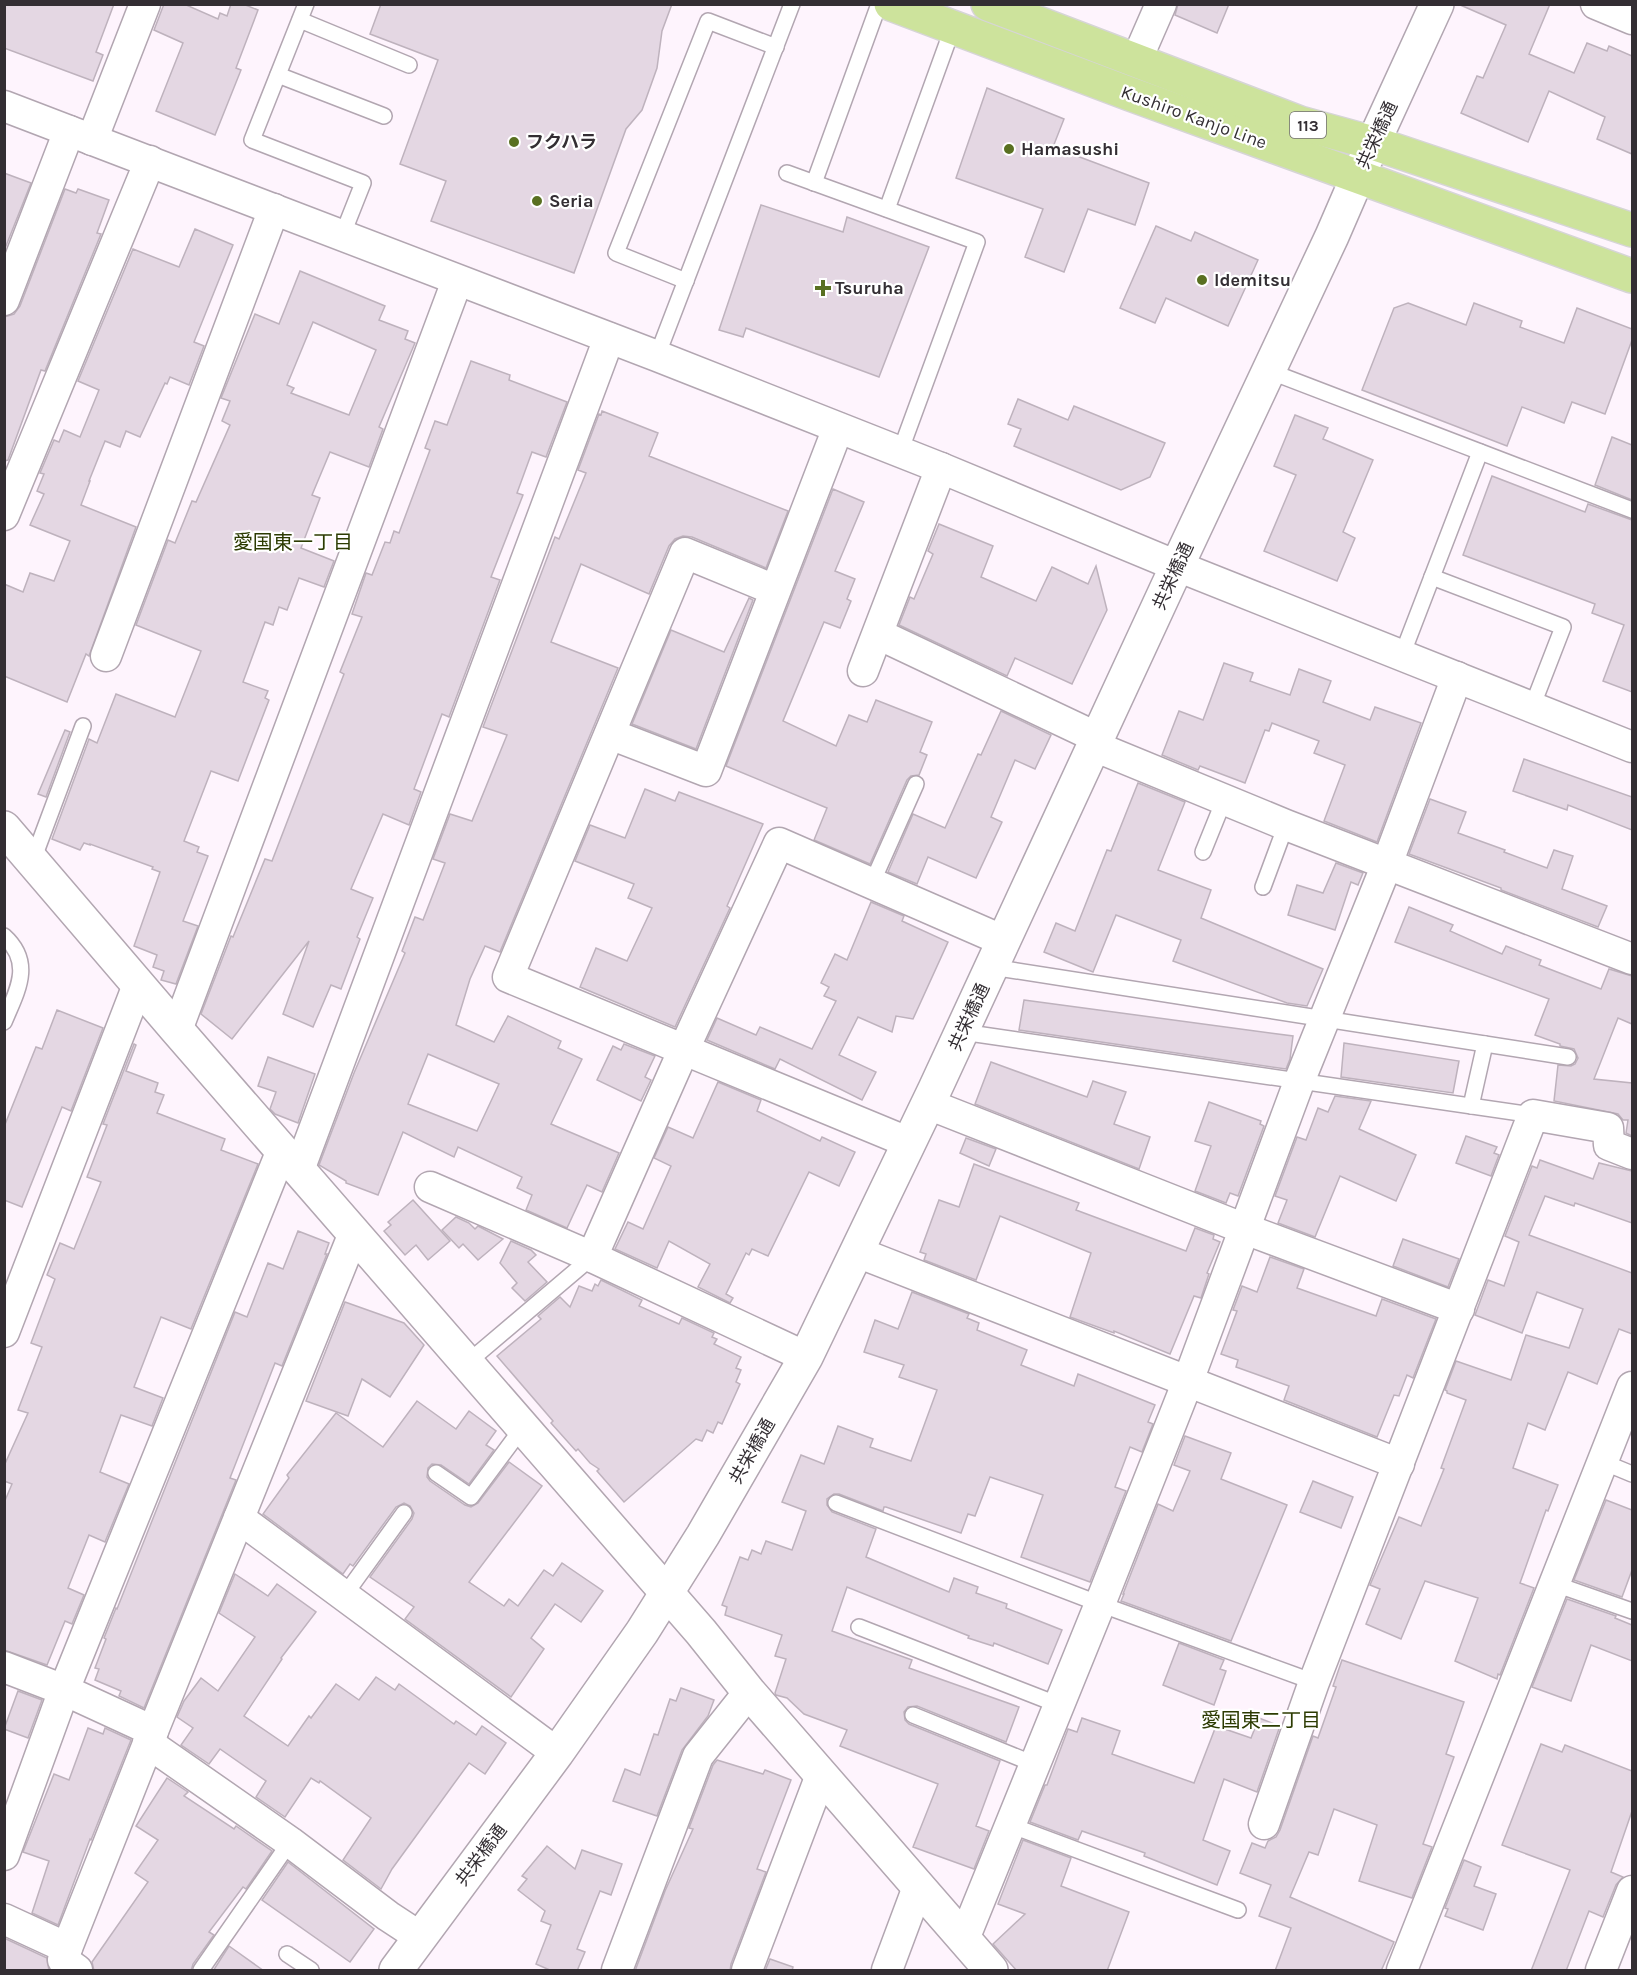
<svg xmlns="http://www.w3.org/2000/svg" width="1637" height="1975" font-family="Karla,'Noto Sans JP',sans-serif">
	<rect width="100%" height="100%" fill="#fef4fd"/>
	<g fill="#e4d7e3" stroke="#beb2bd" stroke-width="1.5" fill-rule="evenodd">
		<polygon points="4,4 114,4 96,52 103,55 93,81 4,48"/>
		<polygon points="164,4 184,4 218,19 220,13 227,16 231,4 243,4 258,10 236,68 241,70 215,135 156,111 183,43 154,30"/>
		<polygon points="381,4 672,4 662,31 657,68 642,110 626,129 574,273 431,221 446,181 400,164 438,60 370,34"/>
		<polygon points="1178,4 1229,4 1217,33 1175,15"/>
		<polygon points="1458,4 1550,4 1529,54 1574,73 1587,43 1607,51 1609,46 1632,56 1632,154 1597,139 1605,117 1549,91 1528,142 1461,113 1477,76 1483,78 1506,25"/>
		<polygon points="987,88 1064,119 1053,147 1149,183 1135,225 1088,209 1064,272 1025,257 1043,209 956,178"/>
		<polygon points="4,173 31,183 4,251"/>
		<polygon points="65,189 76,193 78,189 109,200 97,233 101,234 45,371 41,370 8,460 4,461 4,317 14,314 20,306"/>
		<polygon points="761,205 843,232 847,217 929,247 879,377 746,328 743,337 719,330"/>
		<polygon points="1156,226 1191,241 1195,232 1258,260 1228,326 1166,298 1155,323 1120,308"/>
		<polygon points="195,229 233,245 194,342 204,346 189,385 170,377 167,384 165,383 140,437 126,431 120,447 105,441 89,481 90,481 81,505 136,527 89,656 86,654 67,702 4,676 4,584 23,592 30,573 54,581 70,541 30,525 44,494 37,491 44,474 40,473 54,440 59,442 64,430 80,437 99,390 78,381 133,249 179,267"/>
		<path d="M300,271L385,306L379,320L408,331L405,339L415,343L379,427L383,429L369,467L330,452L312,495L320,498L301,548L334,561L324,587L299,578L287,610L279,607L273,625L265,622L243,682L268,691L265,698L269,700L238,781L211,771L184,841L199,847L197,852L208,856L183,921L198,926L176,984L161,980L164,971L153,967L157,955L134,946L160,872L152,869L153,867L90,844V845L84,843L80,850L52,839L89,739L97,743L116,694L175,717L201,651L136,625L168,540L175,543L192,501L196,502L230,425L222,421L230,401L221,398L255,314L279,324ZM313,322L376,350L349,415L291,393L294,388L287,385Z"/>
		<polygon points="1408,303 1466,325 1474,303 1522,321 1520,327 1564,343 1577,308 1632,329 1632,340 1605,414 1572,402 1564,423 1522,407 1507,446 1362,390 1394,308"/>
		<polygon points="471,361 510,375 509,380 567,402 546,457 532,452 517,493 523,495 491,577 500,580 449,717 442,714 414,789 421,792 409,825 383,814 351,889 373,898 357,937 360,939 341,989 331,985 313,1027 283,1014 309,941 232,1039 201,1014 231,936 233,937 265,859 272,861 344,674 340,672 362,617 352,614 366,573 372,575 385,542 390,543 394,531 399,533 430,450 425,448 435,421 447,425"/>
		<polygon points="1018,399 1068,420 1074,406 1165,443 1150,477 1121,490 1014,446 1021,429 1008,424"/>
		<path d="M602,411L658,433L649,456L788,511L766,568L692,537L683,536L675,539L669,546L649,594L581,564L551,642L618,668L500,952L485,946L470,979L456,1025L494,1042L508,1016L561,1041L558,1048L582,1059L551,1124L619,1153L602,1192L587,1185L567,1228L526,1210L532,1195L517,1188L522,1177L458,1147L454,1157L403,1132L378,1195L346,1183V1181L319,1165L354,1073L405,953L402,951L415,917L423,920L445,863L433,859L450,814L472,821L507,735L483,727L555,537L559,539L586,473L578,470L599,414L601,415ZM428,1054L499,1084L477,1131L408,1104Z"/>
		<polygon points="1295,415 1328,428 1323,439 1373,460 1343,532 1355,538 1337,581 1264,551 1296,475 1274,466"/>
		<polygon points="1612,437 1632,445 1632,500 1595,485"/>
		<polygon points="1492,476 1585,512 1588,504 1632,520 1632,692 1603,681 1624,625 1592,613 1595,604 1463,555"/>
		<polygon points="833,489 864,502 835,571 855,579 847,599 851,601 840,628 824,622 783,721 836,746 849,715 867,722 876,700 932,722 920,752 927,755 919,775 911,776 907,780 870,864 814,840 827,808 726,766"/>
		<polygon points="939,524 993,546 981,577 1036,601 1052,567 1088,584 1096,566 1107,610 1072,684 1015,658 1007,676 899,625 910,597 914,599 933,554 928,551"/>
		<polygon points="749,598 753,600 696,749 632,724 671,630 724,652"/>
		<polygon points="1224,663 1253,673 1250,681 1290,695 1299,669 1331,681 1323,702 1370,720 1375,707 1421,723 1377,842 1324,821 1345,765 1314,753 1319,741 1272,723 1269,731 1265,730 1245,783 1200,766 1198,770 1162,755 1179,711 1203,720"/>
		<polygon points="1001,711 1051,735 1035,769 1015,760 991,817 1002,822 976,878 928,857 917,884 888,872 913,814 945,828 978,754 981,755"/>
		<polygon points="65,730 70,732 46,797 38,794"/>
		<polygon points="1524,759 1632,797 1632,830 1568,805 1567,810 1513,791"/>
		<polygon points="1138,783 1185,802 1158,870 1211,890 1201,918 1323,969 1307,1006 1287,1003 1173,961 1181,940 1116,915 1093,972 1044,952 1056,923 1075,931 1107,850 1111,851"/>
		<polygon points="645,789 675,801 679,792 763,824 727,906 730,908 675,1027 580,987 596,948 627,961 652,908 628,898 634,884 575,861 590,825 625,838"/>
		<polygon points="1430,799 1466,812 1458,833 1505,850 1504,852 1547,868 1554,850 1573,856 1562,889 1607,906 1598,927 1501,890 1501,888 1409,854"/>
		<polygon points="1336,863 1363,873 1358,885 1351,882 1335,930 1288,915 1297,885 1323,893"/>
		<polygon points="871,902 904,916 902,921 948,942 913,1019 896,1016 892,1032 858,1017 839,1055 876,1072 862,1100 780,1059 775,1069 707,1040 717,1018 756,1035 760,1027 812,1049 836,1001 824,996 829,987 821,983 835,954 847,960"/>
		<polygon points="1409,907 1453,925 1450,931 1502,954 1506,946 1541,960 1539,965 1601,989 1609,969 1632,976 1632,1024 1618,1018 1594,1079 1632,1083 1632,1136 1626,1133 1628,1120 1623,1120 1618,1114 1554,1101 1558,1065 1571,1066 1575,1064 1578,1058 1574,1049 1560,1046 1560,1044 1535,1035 1549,999 1395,942"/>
		<polygon points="1024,1000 1293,1036 1290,1059 1286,1069 1019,1030"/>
		<polygon points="57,1010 103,1028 71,1111 62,1107 22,1207 4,1200 4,1127 36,1047 42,1049"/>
		<polygon points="1344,1043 1459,1061 1453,1093 1341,1077"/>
		<polygon points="134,1044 136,1045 126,1071 158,1083 155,1092 164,1095 157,1113 225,1139 221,1150 258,1164 191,1329 161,1317 134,1387 163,1398 152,1426 121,1415 100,1472 129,1484 105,1542 89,1535 68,1588 84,1595 72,1624 65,1621 47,1665 4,1650 4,1503 12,1484 4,1481 4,1466 28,1413 18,1410 42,1347 31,1343 55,1279 47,1275 60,1243 74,1249 101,1182 87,1177 107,1125 103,1124"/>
		<polygon points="624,1044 655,1056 645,1077 651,1080 641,1101 597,1080 613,1046 621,1050"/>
		<polygon points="268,1057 315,1074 298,1123 275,1114 270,1109 276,1092 258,1086"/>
		<polygon points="991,1062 1087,1097 1093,1081 1126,1092 1114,1124 1150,1137 1139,1169 975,1104"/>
		<polygon points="718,1082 761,1100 757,1111 820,1141 822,1137 855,1152 839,1186 809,1172 768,1256 752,1249 749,1255 746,1253 726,1294 733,1298 730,1303 698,1287 710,1264 669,1241 657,1268 615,1249 628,1222 643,1229 671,1166 654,1158 668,1127 693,1138"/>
		<polygon points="1335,1096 1371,1101 1359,1129 1416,1155 1396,1201 1340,1176 1315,1237 1278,1223 1287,1200 1275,1196 1297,1137 1306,1140 1318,1108 1328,1112"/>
		<polygon points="1209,1102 1261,1121 1260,1124 1264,1126 1238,1196 1230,1193 1226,1203 1195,1191 1211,1146 1195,1141"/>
		<polygon points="1466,1136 1497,1147 1494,1153 1499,1155 1491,1176 1456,1163"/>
		<polygon points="966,1138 996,1149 989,1166 960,1153"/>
		<polygon points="1540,1160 1593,1179 1599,1163 1632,1171 1632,1223 1575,1203 1574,1206 1545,1196 1529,1235 1632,1273 1632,1334 1619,1329 1597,1384 1568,1372 1545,1430 1528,1423 1513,1468 1558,1485 1548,1511 1546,1510 1520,1583 1534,1588 1500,1675 1498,1674 1497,1679 1455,1661 1478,1598 1425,1581 1401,1639 1366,1624 1380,1589 1370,1585 1399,1517 1421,1526 1444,1469 1441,1468 1466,1400 1447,1393 1447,1391 1445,1390 1456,1361 1511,1380 1526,1335 1569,1348 1583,1309 1537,1292 1522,1333 1475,1315 1488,1280 1504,1286 1519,1242 1505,1236 1532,1166 1537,1168"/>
		<polygon points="974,1164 1079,1203 1076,1210 1186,1251 1195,1228 1214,1235 1213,1239 1220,1242 1207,1273 1209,1274 1201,1298 1194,1296 1170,1354 1114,1331 1114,1333 1070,1317 1091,1253 1000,1216 976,1280 924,1260 926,1254 920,1252 939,1200 959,1207"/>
		<polygon points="413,1200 450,1241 428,1260 416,1245 405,1255 384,1231 391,1225 388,1222"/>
		<polygon points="456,1217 469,1223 475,1229 478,1226 503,1239 478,1260 463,1244 459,1248 442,1230"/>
		<polygon points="298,1231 329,1243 325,1254 327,1254 282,1366 275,1363 230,1478 236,1480 144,1708 119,1696 121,1691 95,1680 99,1669 95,1668 106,1639 104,1638 116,1608 117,1609 235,1312 247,1317 268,1263 283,1269"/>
		<polygon points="1403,1239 1459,1259 1448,1287 1393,1266"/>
		<polygon points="511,1241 531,1250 536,1255 528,1262 547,1282 525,1301 512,1288 517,1283 500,1263"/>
		<polygon points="1270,1257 1304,1269 1297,1288 1376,1316 1382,1299 1436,1319 1413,1378 1407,1375 1399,1396 1394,1395 1377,1437 1284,1400 1289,1386 1236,1367 1238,1360 1221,1354 1237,1311 1233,1310 1242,1286 1257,1292"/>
		<polygon points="601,1280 642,1300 639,1306 679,1324 682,1318 714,1333 712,1337 717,1339 714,1344 741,1357 736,1368 741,1370 736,1382 740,1384 722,1424 718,1422 713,1433 707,1430 702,1441 696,1439 624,1502 597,1471 599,1469 590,1463 578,1449 576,1451 551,1423 553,1421 497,1356 541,1319 538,1316 560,1297 570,1307 579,1286 592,1291 595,1284 598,1286"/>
		<polygon points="912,1292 969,1314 967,1318 979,1323 977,1330 1027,1350 1021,1365 1074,1386 1078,1374 1155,1405 1148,1422 1153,1424 1142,1452 1130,1447 1115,1487 1126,1491 1090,1582 1021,1557 1043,1495 990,1477 975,1516 968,1514 961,1533 886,1507 884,1507 883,1511 839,1494 834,1494 827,1499 827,1505 832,1512 876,1529 866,1557 949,1592 954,1578 978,1587 976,1593 1007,1604 1006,1608 1062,1630 1048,1664 994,1643 993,1646 968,1638 969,1636 847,1587 832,1631 912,1660 909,1668 1019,1707 1006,1742 917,1706 908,1707 904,1712 905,1720 909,1724 1000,1761 976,1826 989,1831 974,1869 913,1847 938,1784 840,1746 847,1730 804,1714 787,1698 776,1695 775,1693 786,1659 775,1656 782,1635 725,1615 727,1607 722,1605 740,1557 748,1560 752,1550 761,1554 766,1541 792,1550 806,1511 782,1502 801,1455 824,1464 838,1426 873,1439 870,1447 911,1461 937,1390 899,1377 904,1365 864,1352 875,1320 898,1329"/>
		<polygon points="345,1302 404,1323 424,1345 390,1397 362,1379 348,1416 306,1401"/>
		<polygon points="417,1401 456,1429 469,1411 496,1431 486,1445 494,1450 469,1484 441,1465 432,1464 428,1468 427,1477 430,1481 465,1505 471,1507 478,1503 509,1462 542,1486 469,1582 504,1606 509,1599 518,1606 544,1570 553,1576 562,1563 603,1591 581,1622 555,1604 531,1638 544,1649 511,1697 405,1619 414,1607 370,1577 412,1519 414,1513 410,1506 404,1503 396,1507 353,1566 350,1564 343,1574 263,1514 289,1478 287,1475 336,1413 383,1447"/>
		<polygon points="1185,1436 1231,1453 1221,1479 1287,1505 1231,1641 1121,1601 1124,1594 1123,1594 1158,1504 1173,1511 1190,1471 1174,1465"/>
		<polygon points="1313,1481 1353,1497 1341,1528 1300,1512"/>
		<polygon points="1606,1500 1632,1510 1632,1570 1622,1597 1574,1580"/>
		<polygon points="235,1574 268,1596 277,1584 316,1612 281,1658 282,1659 244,1716 288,1746 309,1716 311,1718 336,1684 359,1700 376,1677 395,1690 399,1684 454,1724 456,1721 476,1735 482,1726 506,1743 485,1774 469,1763 392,1869 381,1889 343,1860 371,1818 320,1781 319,1783 311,1778 285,1817 256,1797 266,1781 220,1749 209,1764 181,1745 193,1728 177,1717 184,1701 201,1678 218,1691 255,1637 219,1613"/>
		<polygon points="1567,1599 1616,1616 1615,1618 1632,1625 1632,1661 1591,1645 1571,1701 1532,1687"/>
		<polygon points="1179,1643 1224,1660 1220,1669 1226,1671 1214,1705 1163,1685"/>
		<polygon points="1342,1660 1464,1702 1446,1754 1454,1757 1423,1844 1432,1847 1412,1898 1359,1881 1377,1825 1334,1809 1318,1855 1309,1852 1290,1897 1394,1942 1381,1971 1275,1971 1291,1928 1259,1916 1271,1885 1240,1873 1252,1843 1265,1848 1268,1841 1276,1837 1280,1830 1313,1736 1318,1738 1336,1687 1333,1686"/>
		<polygon points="681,1688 714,1700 708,1716 682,1750 657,1816 613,1801 625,1769 640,1775 654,1734 658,1735 670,1699 676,1701"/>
		<polygon points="18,1691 42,1700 28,1738 4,1729"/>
		<polygon points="1082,1718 1120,1731 1112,1754 1194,1783 1216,1726 1251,1738 1259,1718 1280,1726 1257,1792 1224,1779 1203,1840 1230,1851 1217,1885 1144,1856 1145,1853 1082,1831 1078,1840 1030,1822 1045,1785 1047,1785 1068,1729 1077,1732"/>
		<polygon points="88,1728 103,1734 105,1728 131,1740 91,1840 90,1839 58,1925 32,1913 49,1861 23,1852 54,1774 69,1780"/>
		<polygon points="1541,1744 1562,1752 1565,1745 1632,1771 1632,1811 1611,1872 1623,1877 1616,1885 1603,1917 1589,1911 1566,1971 1531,1971 1570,1870 1502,1845"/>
		<polygon points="717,1760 763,1774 765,1770 791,1780 757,1869 766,1872 731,1964 730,1971 635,1971 665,1891 693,1829 689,1828 713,1765"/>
		<polygon points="167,1778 188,1792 184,1796 234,1829 236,1826 272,1851 246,1889 243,1887 209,1932 214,1935 193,1964 191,1971 94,1971 92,1962 148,1882 135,1873 158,1840 136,1826"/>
		<polygon points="1023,1840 1071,1858 1061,1886 1129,1912 1107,1971 1017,1971 993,1944 1025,1914 998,1904"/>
		<polygon points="547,1846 575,1869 582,1850 622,1864 611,1895 600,1891 577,1949 585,1952 577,1971 552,1971 536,1964 551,1925 541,1921 545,1911 518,1890 527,1879 522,1876"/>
		<polygon points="1464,1860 1481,1867 1474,1886 1496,1894 1483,1930 1445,1916 1448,1909 1445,1908"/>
		<polygon points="288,1862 374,1929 350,1962 262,1900"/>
		<polygon points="4,1938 47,1958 49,1971 4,1971"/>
		<polygon points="229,1946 264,1971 213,1971"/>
		<polygon points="770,1959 793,1967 792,1971 765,1971"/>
	</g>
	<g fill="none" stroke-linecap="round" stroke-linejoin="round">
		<g stroke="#b2a6b1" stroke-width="18">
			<g id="lane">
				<polyline points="306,4 252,140 363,183 342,236"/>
				<polyline points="300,20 409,65"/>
				<polyline points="278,75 384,116"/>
				<polyline points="787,173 977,242 900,452"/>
				<polyline points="814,183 879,4"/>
				<polyline points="887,209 953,27"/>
				<polyline points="686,281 616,253 708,21 776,47"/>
				<polyline points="657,356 792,4"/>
				<polyline points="1269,371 1632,510"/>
				<polyline points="1480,452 1432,577 1563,627 1532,707"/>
				<polyline points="1402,655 1432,577"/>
				<polyline points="1203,852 1224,800"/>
				<polyline points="33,860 83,726"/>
				<polyline points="872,883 916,784"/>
				<polyline points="1263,887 1286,825"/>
				<path d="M4,936C34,963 17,991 4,1022"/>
				<polyline points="992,967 1568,1057"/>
				<polyline points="962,1032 1533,1115"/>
				<polyline points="1471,1106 1485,1044"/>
				<polyline points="467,1363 592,1257"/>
				<polyline points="1603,1462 1632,1474"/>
				<polyline points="436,1473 471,1497 523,1427"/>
				<polyline points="836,1503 1100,1604 1314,1682"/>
				<polyline points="1555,1584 1632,1611"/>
				<polyline points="344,1596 404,1513"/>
				<polyline points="859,1627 1059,1705"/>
				<polyline points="913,1715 1034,1764"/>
				<polyline points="1010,1825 1238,1910"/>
				<polyline points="287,1954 311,1970"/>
				<polyline points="201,1970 290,1842"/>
			</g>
		</g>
		<g stroke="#b2a6b1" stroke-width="33">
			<g id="street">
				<polyline points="1596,4 1632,19"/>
				<polyline points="1137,59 1161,4"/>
				<polyline points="4,106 657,356 941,468 1177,566 1632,747"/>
				<polyline points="92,140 145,4"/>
				<polyline points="4,300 69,131"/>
				<polyline points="4,515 150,161"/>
				<polyline points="775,590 685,553 508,977 910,1143"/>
				<polyline points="878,634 1098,738"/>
				<polyline points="106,656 274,209"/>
				<polyline points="863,671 941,468"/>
				<polyline points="610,734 706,771 838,428"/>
				<polyline points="1094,746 1286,825 1632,959"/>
				<polyline points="177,1030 457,281"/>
				<polyline points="928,1104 1245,1229 1459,1309"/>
				<polyline points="299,1170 609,338"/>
				<polyline points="430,1187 592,1257 806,1357"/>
				<polyline points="857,1252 1399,1464"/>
				<polyline points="592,1257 684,1049 779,843 1004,941"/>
				<polyline points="4,1332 138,985"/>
				<polyline points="239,1518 557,1753"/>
				<polyline points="4,1667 64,1690 153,1731"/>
				<polyline points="148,1743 290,1842 388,1916 420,1937"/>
				<polyline points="1264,1824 1314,1682 1533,1115 1608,1128 1609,1145 1632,1154"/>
				<polyline points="4,1855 64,1690 282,1150"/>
				<polyline points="4,1919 67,1948"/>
				<polyline points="964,1939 1100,1604 1188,1381 1299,1082 1387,864 1457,677"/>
				<polyline points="77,1970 63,1960 67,1948 153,1731 354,1233"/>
				<polyline points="617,1970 698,1756 749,1692"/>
				<polyline points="747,1970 821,1775"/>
				<polyline points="887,1970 918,1887"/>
				<polyline points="1402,1970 1632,1387"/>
				<polyline points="1601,1970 1632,1891"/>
			</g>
		</g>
		<g stroke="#b2a6b1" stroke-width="36">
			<g id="secondary">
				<polyline points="4,828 177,1030 701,1632 749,1692 991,1970"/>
				<polyline points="396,1970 557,1753 642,1632 703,1535 806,1357 935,1089 1177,566 1332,236 1358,176 1437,4"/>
			</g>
		</g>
		<g stroke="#d6d5d6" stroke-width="36">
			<g id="primary">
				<polyline points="891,4 1130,94 1632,276"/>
				<polyline points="988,4 1300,123 1373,143 1632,230"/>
			</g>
		</g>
		<use href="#lane" stroke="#fff" stroke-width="15"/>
		<use href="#street" stroke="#fff" stroke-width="30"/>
		<use href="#secondary" stroke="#fff" stroke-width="33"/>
		<use href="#primary" stroke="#cde39c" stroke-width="33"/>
	</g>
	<g fill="#597021" stroke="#fff" stroke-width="2">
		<circle cx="514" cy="142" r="6"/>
		<circle cx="1009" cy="149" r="6"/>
		<circle cx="537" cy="201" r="6"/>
		<circle cx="1202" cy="280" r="6"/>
		<path d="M820 279h6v6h6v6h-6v6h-6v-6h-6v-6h6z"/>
	</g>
	<g text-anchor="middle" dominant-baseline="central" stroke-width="4.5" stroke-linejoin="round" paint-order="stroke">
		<rect fill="#fff" stroke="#706d70" stroke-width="1.5" x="1290" y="112" width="36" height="26" rx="4.5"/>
		<g font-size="16" font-weight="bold" fill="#332e33">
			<text x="1308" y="125">113</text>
		</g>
		<g font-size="18" fill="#332e33" stroke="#fff">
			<text transform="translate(1194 117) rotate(20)">Kushiro Kanjo Line</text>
			<text transform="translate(1377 135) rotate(-65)">共栄橋通</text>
			<text transform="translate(1173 576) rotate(-65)">共栄橋通</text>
			<text transform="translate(969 1017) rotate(-65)">共栄橋通</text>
			<text transform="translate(752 1451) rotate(-60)">共栄橋通</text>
			<text transform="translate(481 1855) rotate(-53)">共栄橋通</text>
		</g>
		<g font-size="18" font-weight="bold" fill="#332e33" stroke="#fff" text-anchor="start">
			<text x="526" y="142">フクハラ</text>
			<text x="1021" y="149">Hamasushi</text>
			<text x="549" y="201">Seria</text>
			<text x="1214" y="280">Idemitsu</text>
			<text x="835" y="288">Tsuruha</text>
		</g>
		<g font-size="20" fill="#2c3b02" stroke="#fff">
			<text x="293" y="542">愛国東一丁目</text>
			<text x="1261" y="1720">愛国東二丁目</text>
		</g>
	</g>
	<rect width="1637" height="1975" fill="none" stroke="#332e33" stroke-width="12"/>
</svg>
